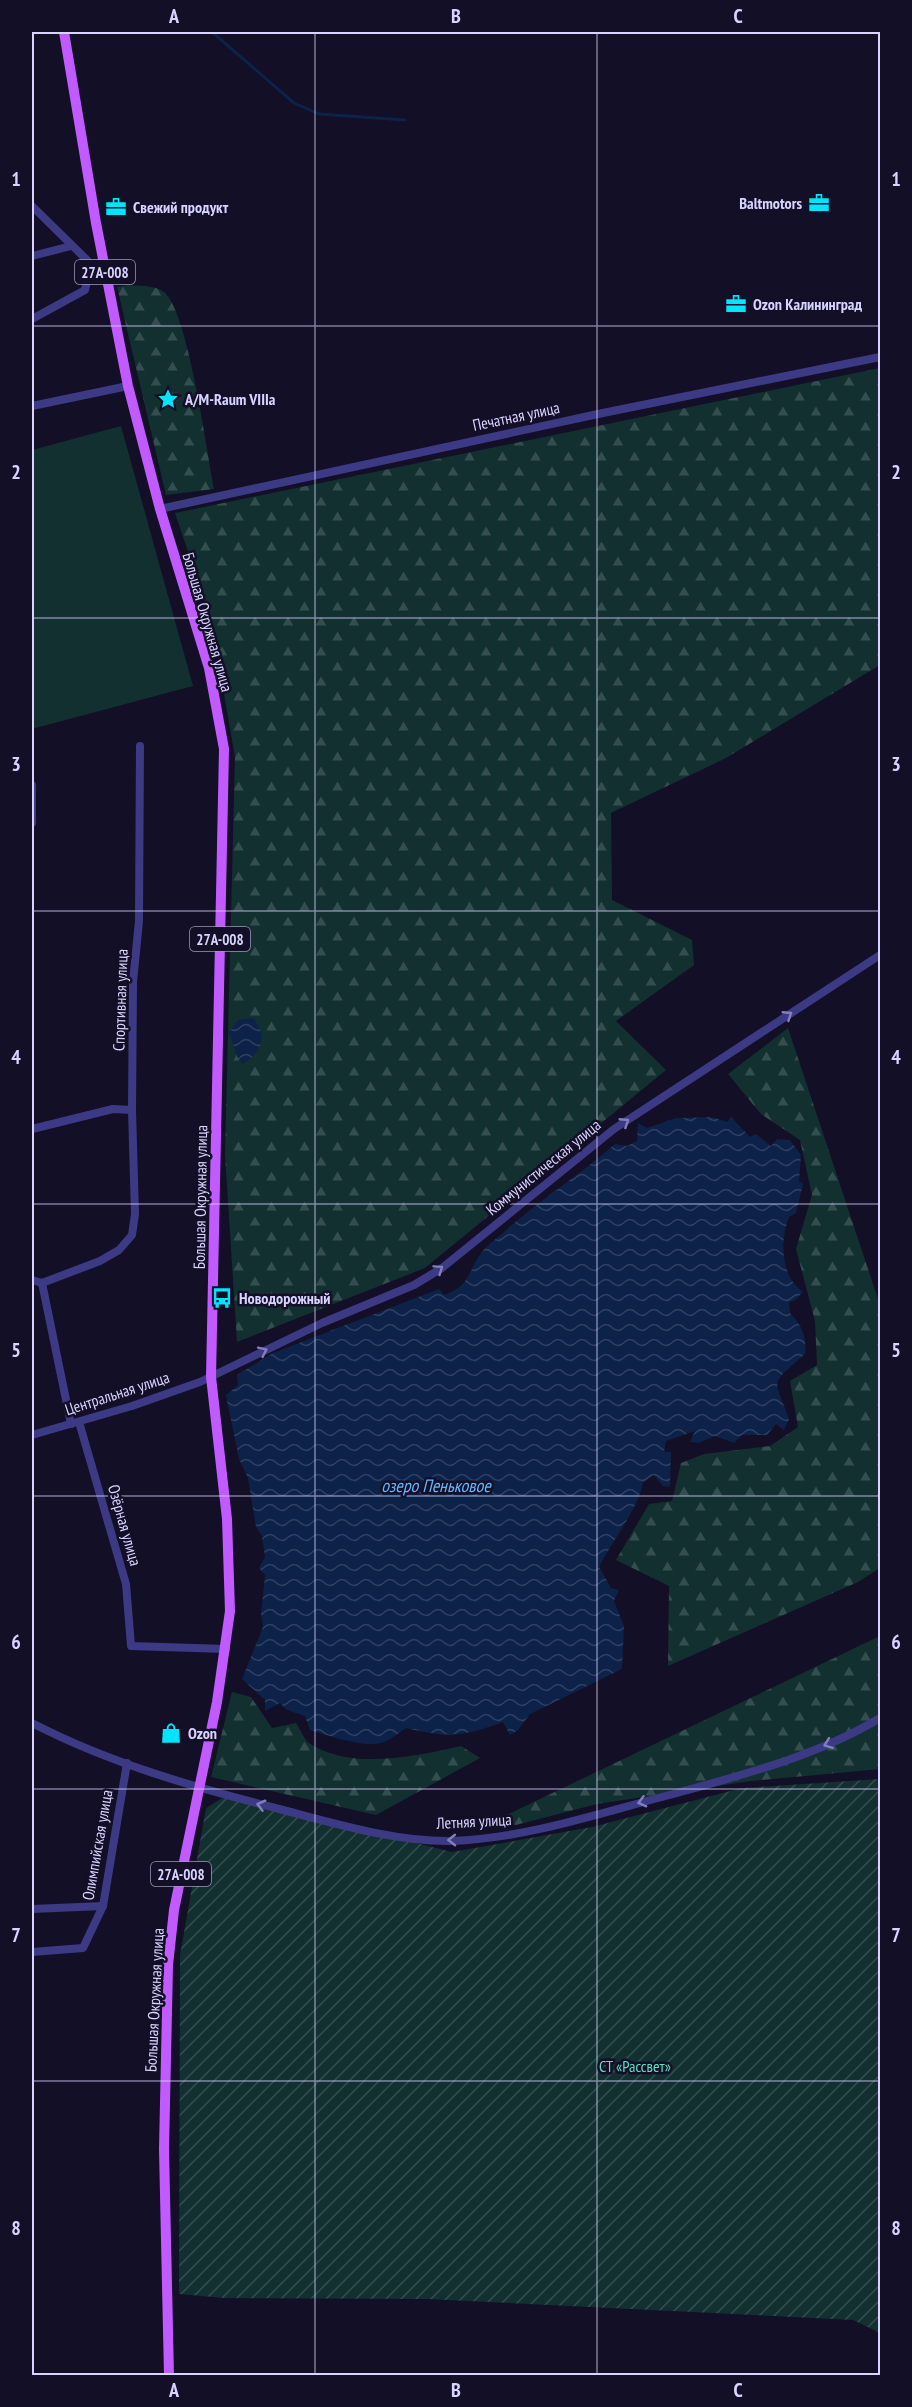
<svg xmlns="http://www.w3.org/2000/svg" width="912" height="2407" font-family="'PT Sans Narrow',sans-serif">
	<defs>
		<pattern id="forest-firs" width="22" height="20" patternUnits="userSpaceOnUse" patternTransform="scale(1.5)"><rect width="22" height="20" fill="#12302f"/><path d="M5 1l3.5 6h-7zM16 11l3.5 6h-7z" fill="#344d4e"/></pattern>
		<pattern id="garden-furrows" width="10" height="10" patternUnits="userSpaceOnUse" patternTransform="scale(1.5)"><rect width="10" height="10" fill="#12302f"/><path d="M-1 1l2-2M0 10L10 0M9 11l2-2" fill="none" stroke="#344d4e"/></pattern>
		<pattern id="water-waves" width="16" height="10" patternUnits="userSpaceOnUse" patternTransform="scale(1.5)"><rect width="16" height="10" fill="#0c2248"/><path d="M0 5q4-4 8 0t8 0" fill="none" stroke="#2f4163"/></pattern>
	</defs>
	<rect width="100%" height="100%" fill="#130f26"/>
	<polygon fill="#12302f" points="121,426 193,686 32,729 32,450"/>
	<g fill="url(#forest-firs)">
		<path d="M128,285C139,286 155,285 164,292C188,311 207,453 214,489L166,495L117,287Z"/>
		<polygon points="880,368 880,665 726,758 611,813 612,900 692,940 694,965 616,1021 666,1070 425,1268 237,1342 225,1154 235,757 211,619 175,513"/>
		<polygon points="788,1028 880,1305 880,1568 858,1582 668,1666 669,1586 616,1560 649,1504 672,1501 681,1463 704,1454 770,1446 798,1427 790,1381 817,1365 815,1321 796,1249 812,1195 800,1140 761,1114 728,1074"/>
		<polygon points="880,1636 880,1769 751,1781 597,1804 516,1825 492,1822"/>
		<path d="M232,1692L251,1697L272,1728L296,1723C300,1729 304,1739 309,1743C350,1771 416,1756 461,1746L480,1758L376,1815L211,1777Z"/>
	</g>
	<polygon fill="url(#garden-furrows)" points="880,1779 880,2333 853,2320 427,2299 224,2298 179,2294 180,1955 206,1808 227,1795 452,1852 592,1827 742,1788"/>
	<g fill="url(#water-waves)">
		<path d="M253,1018C269,1037 261,1052 243,1064C232,1054 236,1042 228,1034L238,1020Z"/>
		<path d="M712,1117L727,1122L731,1117L750,1137L756,1134L771,1146L777,1139L790,1140L801,1155L799,1181L803,1184L796,1213L789,1217C780,1240 780,1276 803,1292L795,1300L789,1302L790,1313C802,1326 807,1336 805,1354C768,1387 774,1376 789,1419L784,1430L776,1424L767,1435H742L734,1443L715,1436L699,1443L690,1442L695,1431L666,1441L664,1452H671L670,1487L663,1486L654,1475L643,1483C636,1513 613,1539 599,1567L611,1588L619,1590L614,1601L624,1626L622,1669L530,1714L518,1730L510,1735L503,1722C462,1737 448,1738 406,1728C397,1734 387,1743 376,1744C355,1745 330,1736 310,1730L305,1716L287,1710L280,1703L265,1711V1700L242,1679L263,1627L261,1614L265,1575L259,1568L265,1557L262,1536L256,1527L248,1478L239,1459L226,1395L238,1385L237,1375L273,1353L439,1289L444,1295C471,1286 468,1270 482,1252C488,1244 499,1237 506,1230C541,1199 580,1175 615,1144L627,1146L637,1141L638,1123L647,1128L676,1118Z"/>
	</g>
	<g fill="none" stroke-linecap="round" stroke-linejoin="round">
		<polyline stroke="#0c2248" stroke-width="3" points="212,32 294,103 319,114 405,120"/>
		<g stroke="#3d3a85" stroke-width="8">
			<polyline points="32,206 91,264 103,262"/>
			<polyline points="32,256 71,246"/>
			<polyline points="32,319 85,290 91,264"/>
			<polyline points="32,406 128,386"/>
			<polyline points="160,509 598,414 880,357"/>
			<polyline points="32,785 32,823"/>
			<polyline points="32,1129 113,1109 132,1110"/>
			<polyline points="32,1280 42,1283 100,1261 119,1250 132,1235 135,1214 132,1110 133,982 139,921 140,746"/>
			<polyline points="42,1283 71,1424"/>
			<polyline points="79,1422 126,1584 131,1646 226,1649"/>
			<polyline points="32,1435 132,1406 200,1382 322,1323 414,1285 442,1268 614,1129 880,955"/>
			<path d="M32,1723C111,1764 197,1788 283,1810C336,1824 397,1842 452,1841C529,1838 603,1812 677,1793C746,1774 819,1755 880,1718"/>
			<polyline points="32,1909 103,1906"/>
			<polyline points="32,1952 83,1948 103,1906 127,1763"/>
		</g>
		<polyline stroke="#c25bff" stroke-width="10" points="64,32 96,223 128,386 160,509 209,668 224,749 211,1377 227,1519 230,1611 217,1702 174,1910 168,1965 164,2149 169,2376"/>
	</g>
	<defs><path id="oneway-chevron" d="M-2-3.5L2.5 0L-2 3.5" fill="none" stroke-width="1.6" stroke-linecap="round" stroke-linejoin="round" transform="scale(1.5)"/></defs>
	<g stroke="#837fbc">
		<use href="#oneway-chevron" transform="translate(788 1015) rotate(-33)"/>
		<use href="#oneway-chevron" transform="translate(625 1122) rotate(-33)"/>
		<use href="#oneway-chevron" transform="translate(439 1269) rotate(-34)"/>
		<use href="#oneway-chevron" transform="translate(263 1351) rotate(-26)"/>
		<use href="#oneway-chevron" transform="translate(828 1744) rotate(160)"/>
		<use href="#oneway-chevron" transform="translate(642 1802) rotate(165)"/>
		<use href="#oneway-chevron" transform="translate(261 1805) rotate(-165)"/>
		<use href="#oneway-chevron" transform="translate(452 1840) rotate(179)"/>
	</g>
	<path fill="none" stroke="#d9d4ff" stroke-width="1.5" stroke-opacity="0.55" d="M315,32V2376M597,32V2376M32,326H880M32,618H880M32,911H880M32,1204H880M32,1496H880M32,1789H880M32,2081H880"/>
	<defs>
		<g id="office-bare" transform="scale(1.62)"><path d="M-6-3h4V-5.5h4V-3h4V5H-6ZM-1-4.5V-3h2v-1.5ZM-6 0V1H6V0Z" fill="#00e5ff" stroke="#130f26" stroke-width="2.5" paint-order="stroke"/></g>
		<g id="sight-bare" transform="scale(1.62)"><path d="M0-6L1.8-2.2L6-1.7L2.9 1.2L3.7 5.4L0 3.3L-3.7 5.4L-2.9 1.2L-6-1.7L-1.8-2.2Z" fill="#00e5ff" stroke="#130f26" stroke-width="2.5" paint-order="stroke"/></g>
		<g id="bus-bare" transform="scale(1.62)"><path d="M-5-6H5V4H4V6H2V4H-2V6H-4V4H-5ZM-3.5-4V0h7V-4ZM-3.5 1.2v1.5H-2V1.2ZM2 1.2v1.5H3.5V1.2Z" fill="#00e5ff" stroke="#130f26" stroke-width="2.5" paint-order="stroke"/></g>
		<g id="shop-bare" transform="scale(1.62)"><path d="M-5-2.5h2.3a2.7 3.5 0 0 1 5.4 0H5L5.5 6h-11ZM-1.5-2.5h3a1.5 2.3 0 0 0-3 0Z" fill="#00e5ff" stroke="#130f26" stroke-width="2.5" paint-order="stroke"/></g>
	</defs>
	<g fill-rule="evenodd">
		<use href="#office-bare" x="819" y="203"/>
		<use href="#office-bare" x="116" y="207"/>
		<use href="#office-bare" x="736" y="304"/>
		<use href="#sight-bare" x="168" y="399"/>
		<use href="#bus-bare" x="222" y="1298"/>
		<use href="#shop-bare" x="171" y="1733"/>
	</g>
	<g text-anchor="middle" dominant-baseline="central" stroke-width="5" stroke-linejoin="round" paint-order="stroke">
		<g fill="#130f26" stroke="#9e99be" stroke-width="1.5">
			<rect x="75" y="260" width="60" height="24" rx="4.5"/>
			<rect x="190" y="927" width="60" height="24" rx="4.5"/>
			<rect x="151" y="1862" width="60" height="24" rx="4.5"/>
		</g>
		<g font-size="15" font-weight="bold" fill="#d9d4ff">
			<text x="105" y="272">27А-008</text>
			<text x="220" y="939">27А-008</text>
			<text x="181" y="1874">27А-008</text>
		</g>
		<g font-size="16" font-weight="bold" fill="#d9d4ff" stroke="#130f26" text-anchor="start">
			<text x="802" y="203" text-anchor="end">Baltmotors</text>
			<text x="133" y="207">Свежий продукт</text>
			<text x="753" y="304">Ozon Калининград</text>
			<text x="185" y="399">A/M-Raum VIIIa</text>
			<text x="239" y="1298">Новодорожный</text>
			<text x="188" y="1733">Ozon</text>
		</g>
		<g font-size="16" fill="#d9d4ff" stroke="#130f26">
			<text transform="translate(516 416) rotate(-12)">Печатная улица</text>
			<text transform="translate(208 622) rotate(74)">Большая Окружная улица</text>
			<text transform="translate(120 1000) rotate(-88)">Спортивная улица</text>
			<text transform="translate(543 1167) rotate(-39)">Коммунистическая улица</text>
			<text transform="translate(200 1197) rotate(-89)">Большая Окружная улица</text>
			<text transform="translate(117 1393) rotate(-18)">Центральная улица</text>
			<text transform="translate(125 1525) rotate(74)">Озёрная улица</text>
			<text transform="translate(474 1821) rotate(-3)">Летняя улица</text>
			<text transform="translate(97 1845) rotate(-80)">Олимпийская улица</text>
			<text transform="translate(154 2000) rotate(-87)">Большая Окружная улица</text>
		</g>
		<g font-size="16" fill="#5fe0c0" stroke="#130f26">
			<text x="635" y="2066">СТ «Рассвет»</text>
		</g>
		<g font-size="18" font-style="italic" fill="#62b6ff" stroke="#130f26">
			<text x="436" y="1485">озеро Пеньковое</text>
		</g>
	</g>
	<rect width="912" height="2407" fill="none" stroke="#130f26" stroke-width="66"/>
	<rect x="33" y="33" width="846" height="2341" fill="none" stroke="#d9d4ff" stroke-width="2"/>
	<g font-size="20" text-anchor="middle" font-weight="bold" fill="#d9d4ff">
		<text x="174" y="23">A</text>
		<text x="456" y="23">B</text>
		<text x="738" y="23">C</text>
		<text x="16" y="186">1</text>
		<text x="896" y="186">1</text>
		<text x="16" y="479">2</text>
		<text x="896" y="479">2</text>
		<text x="16" y="771">3</text>
		<text x="896" y="771">3</text>
		<text x="16" y="1064">4</text>
		<text x="896" y="1064">4</text>
		<text x="16" y="1357">5</text>
		<text x="896" y="1357">5</text>
		<text x="16" y="1649">6</text>
		<text x="896" y="1649">6</text>
		<text x="16" y="1942">7</text>
		<text x="896" y="1942">7</text>
		<text x="16" y="2235">8</text>
		<text x="896" y="2235">8</text>
		<text x="174" y="2397">A</text>
		<text x="456" y="2397">B</text>
		<text x="738" y="2397">C</text>
	</g>
</svg>
